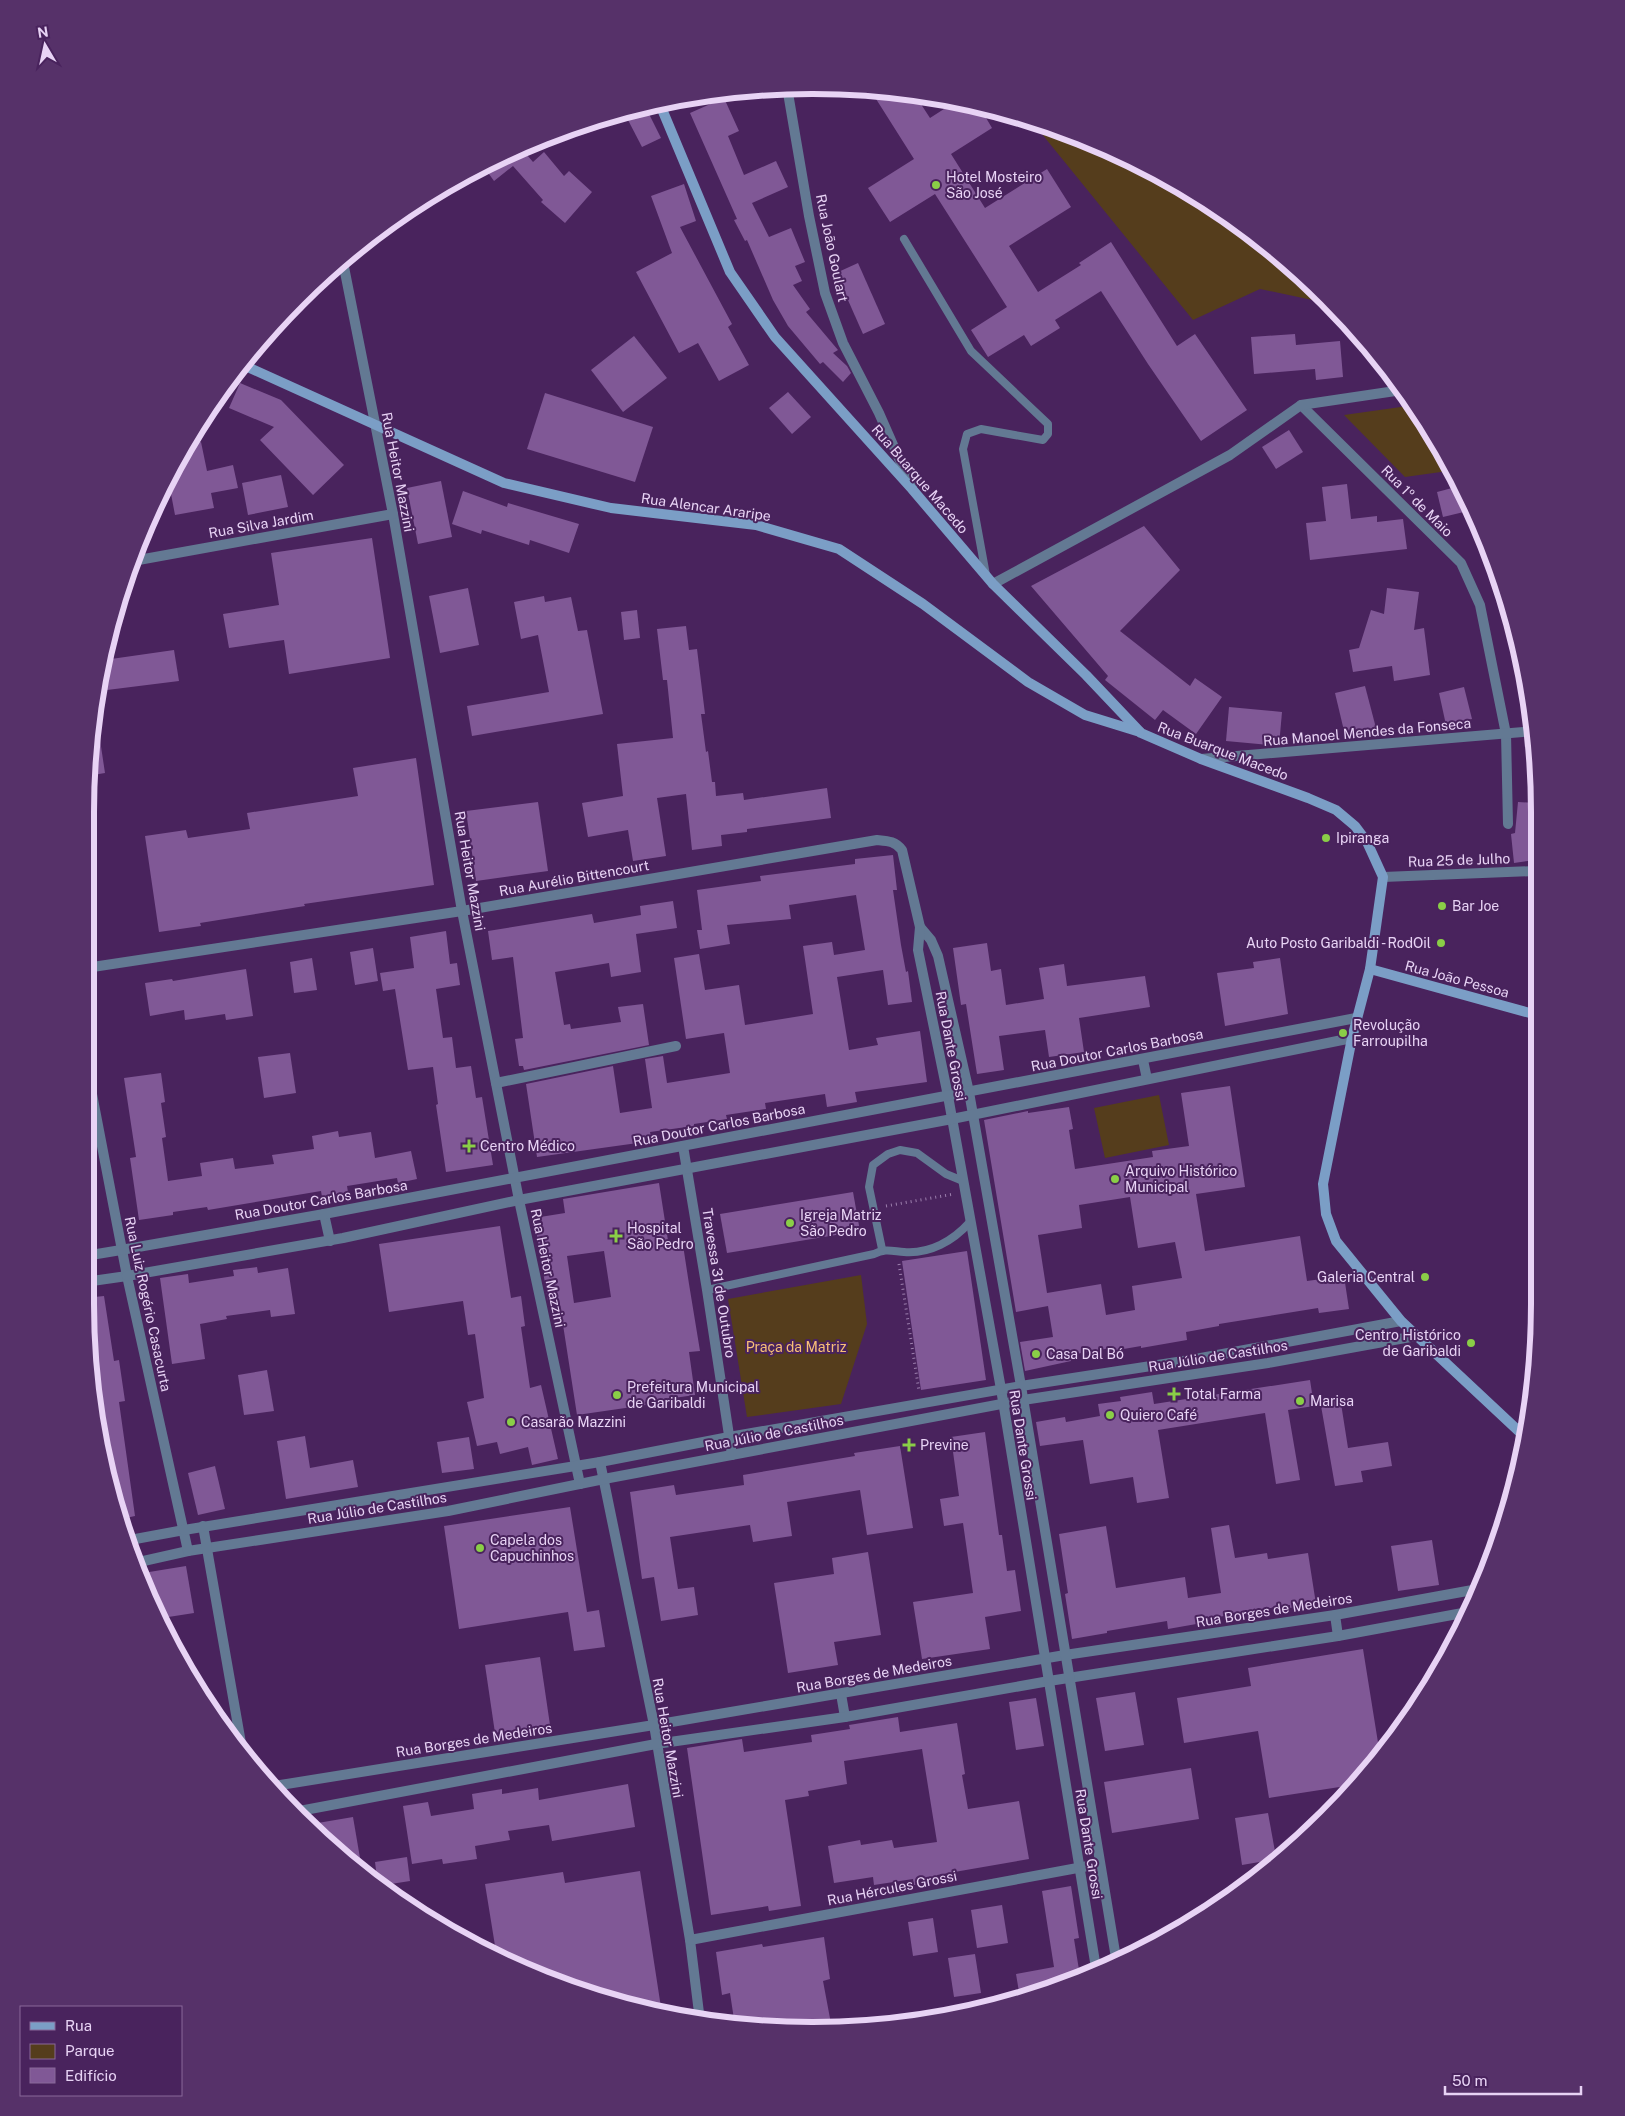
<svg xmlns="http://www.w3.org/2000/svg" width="1625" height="2116" font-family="'Public Sans',sans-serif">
	<rect width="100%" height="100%" fill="#49235d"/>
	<g fill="#553d1c">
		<polygon points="1033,123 1091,140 1216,207 1331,304 1260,289 1193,320"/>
		<polygon points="1415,405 1417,408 1448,471 1405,477 1344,415"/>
		<polygon points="1159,1095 1169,1145 1105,1158 1094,1108"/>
		<polygon points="861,1275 867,1324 841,1404 747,1417 728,1299"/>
	</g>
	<g fill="#805896" fill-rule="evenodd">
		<polygon points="871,91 915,95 930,118 958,100 979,106 992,128 951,154 985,208 1047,169 1071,207 1009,246 1038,292 1081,265 1079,263 1111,242 1177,346 1195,334 1247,410 1201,441 1148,364 1101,291 1055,320 1060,328 1031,346 1024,335 988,357 971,330 1007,307 935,194 890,222 868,188 914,159"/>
		<polygon points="724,98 739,131 728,136 744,175 776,161 788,187 752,203 769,237 791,228 805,262 795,266 802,281 793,285 810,309 806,312 838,350 833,353 847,366 851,373 843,382 823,362 820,364 788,326 773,300 747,240 745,241 734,220 737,219 690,113"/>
		<polygon points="647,110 661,138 642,147 628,120"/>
		<polygon points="531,142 536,148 527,155 533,162 544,152 564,176 569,171 592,192 565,223 541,202 543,200 513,166 494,181 484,167"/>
		<polygon points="684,184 696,221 680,227 732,324 728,327 749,365 719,381 698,343 679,353 636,272 672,253 651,196"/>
		<polygon points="858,263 885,324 863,334 836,273"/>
		<polygon points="1295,334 1296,345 1340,341 1343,377 1316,380 1315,369 1254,374 1251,337"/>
		<polygon points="634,336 667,378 623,412 591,370"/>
		<polygon points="240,383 281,400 344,465 313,495 260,440 274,427 229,408"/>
		<polygon points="788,392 811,417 792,434 769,408"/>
		<polygon points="545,393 653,427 635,482 527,449"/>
		<polygon points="1289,430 1303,452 1276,469 1262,447"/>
		<polygon points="201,442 207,471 233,465 238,488 211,493 214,508 175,515 168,478 189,445"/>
		<polygon points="281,475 288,507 248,515 242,483"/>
		<polygon points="441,481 452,537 418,544 407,488"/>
		<polygon points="1347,484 1351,519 1377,516 1377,522 1403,519 1407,549 1310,560 1306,523 1326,521 1322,487"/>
		<polygon points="1456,487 1468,511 1443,517 1437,492"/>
		<polygon points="463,491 507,507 508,503 579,524 569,553 530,540 529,545 482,530 481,534 452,524"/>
		<polygon points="1144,526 1180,570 1120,631 1190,686 1195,678 1222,697 1196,734 1163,710 1155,720 1105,680 1108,676 1031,586"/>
		<polygon points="372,538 390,658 289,674 284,640 229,648 223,614 279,605 271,553"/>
		<polygon points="468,588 479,645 440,653 429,596"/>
		<polygon points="1387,588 1419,592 1414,630 1424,628 1430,675 1394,681 1392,666 1353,672 1349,650 1359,648 1371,610 1384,614"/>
		<polygon points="544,596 545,602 571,597 578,631 587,630 603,714 472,736 467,706 549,692 538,635 521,639 514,602"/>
		<polygon points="637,610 640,638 624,640 621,612"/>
		<polygon points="686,626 689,650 697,649 705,714 701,714 706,752 708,751 712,782 715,782 716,796 743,793 744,800 827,788 831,818 747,829 747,832 721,835 722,846 692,850 686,794 657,798 666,856 633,861 628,830 588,837 582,803 623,796 617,744 673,738 667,680 663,680 657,629"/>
		<polygon points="174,650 179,681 99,691 104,660"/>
		<polygon points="1365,686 1376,728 1345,735 1335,693"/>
		<polygon points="1464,687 1472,719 1446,725 1439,693"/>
		<polygon points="1229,707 1282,712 1279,746 1226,741"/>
		<polygon points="94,720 97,720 105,773 87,776"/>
		<polygon points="416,758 434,885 304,904 305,906 200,923 201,926 159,932 145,836 186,830 188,838 250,829 247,813 358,796 353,768"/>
		<polygon points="538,802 548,871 476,881 466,811"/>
		<polygon points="1518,802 1535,803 1535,860 1514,863 1511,834 1515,833"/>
		<polygon points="893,855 897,890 893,890 901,945 906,972 908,971 912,1002 888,1005 883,970 837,977 849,1050 878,1045 876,1038 920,1031 927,1082 855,1092 857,1102 827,1107 825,1094 765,1103 766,1109 726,1115 727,1119 694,1124 694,1126 650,1132 652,1141 537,1157 526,1084 613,1066 620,1113 652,1108 645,1059 663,1056 667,1083 730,1073 724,1033 686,1039 674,958 699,954 705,990 739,985 745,1025 813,1014 803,946 832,942 834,955 865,950 856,895 789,905 791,919 727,925 730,944 700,949 697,930 702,930 697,890 761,881 760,876 855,864 855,859"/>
		<polygon points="673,901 677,928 636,934 641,972 611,977 609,963 555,972 564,1025 570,1024 571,1029 621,1022 618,1007 643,1004 649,1045 524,1070 523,1066 519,1066 515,1039 523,1038 513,957 492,960 488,931 592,914 594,923 641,915 640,906"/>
		<polygon points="446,931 450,964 457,963 460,985 436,989 443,1038 452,1037 456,1068 471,1066 476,1098 482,1097 493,1165 446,1172 436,1105 438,1104 433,1067 408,1070 395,989 383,991 380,973 414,968 410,937"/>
		<polygon points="987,943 991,971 1001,969 1006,1005 1044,999 1039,968 1064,964 1067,986 1145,976 1150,1007 1079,1018 1084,1052 1049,1057 1045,1030 999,1036 1004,1070 977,1074 966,1004 961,1005 953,948"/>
		<polygon points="373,948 378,981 355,985 350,952"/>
		<polygon points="312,958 317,990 294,993 290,962"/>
		<polygon points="1280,958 1288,1014 1225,1026 1217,973 1254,968 1253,962"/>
		<polygon points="246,969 253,1016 226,1020 225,1014 185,1020 184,1010 150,1016 145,983 172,979 173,981"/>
		<polygon points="290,1053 296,1093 264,1098 258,1057"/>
		<polygon points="161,1073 165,1102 161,1103 166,1137 162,1138 168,1181 202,1176 200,1163 233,1158 235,1169 274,1164 272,1155 314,1149 312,1136 338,1131 339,1137 371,1132 375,1158 411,1151 417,1179 398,1183 397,1178 347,1186 348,1192 322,1197 321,1191 208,1210 207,1207 173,1212 173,1215 139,1220 130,1158 136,1157 124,1078"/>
		<path d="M1230,1086L1245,1187L1196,1194L1205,1251L1300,1236L1307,1281L1344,1276L1349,1309L1319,1313L1318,1308L1219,1324V1326L1186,1332L1187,1340L1141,1348V1346L1112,1351L1111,1348L1070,1355L1071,1361L1025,1371L1020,1342L1053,1337L1048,1306L1016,1312L984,1120L1028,1111V1113L1069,1107L1073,1129L1069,1130L1075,1169L1153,1157L1152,1151L1189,1146L1181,1093ZM1130,1197L1138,1248L1175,1242L1182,1278L1132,1286L1135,1310L1106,1315L1101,1284L1047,1293L1038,1235L1082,1228L1079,1205Z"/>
		<path d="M659,1183L669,1247L683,1245L689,1284L700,1351L689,1352L695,1395L645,1402L646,1405L577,1415L559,1299L548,1301L534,1218L565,1213L563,1199ZM604,1251L611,1297L574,1303L567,1256Z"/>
		<polygon points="853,1192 860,1231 727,1253 720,1214"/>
		<polygon points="500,1226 511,1298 521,1296 525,1326 521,1327 530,1388 541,1385 558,1459 532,1465 528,1447 500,1454 497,1442 477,1446 467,1402 484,1398 475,1334 468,1335 463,1301 389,1312 379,1244"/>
		<polygon points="967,1251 986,1380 921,1390 902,1261"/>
		<polygon points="257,1267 258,1273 288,1268 295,1314 271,1317 270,1310 226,1316 227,1319 200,1324 205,1359 172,1364 160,1278 188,1274 189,1283 234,1276 233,1270"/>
		<polygon points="104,1296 114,1361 119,1360 125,1401 119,1402 135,1516 121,1519 110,1492 100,1419 104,1418 94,1350 91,1350 85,1304 85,1298"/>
		<polygon points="267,1370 274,1411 244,1415 238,1375"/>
		<polygon points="1310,1380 1314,1406 1288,1410 1300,1480 1276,1484 1265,1413 1158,1430 1169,1498 1137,1503 1133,1477 1090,1484 1083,1440 1040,1446 1036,1422 1065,1417 1066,1422 1100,1416 1098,1404 1121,1401 1120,1397 1152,1392 1154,1404"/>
		<polygon points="1340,1397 1348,1448 1388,1442 1392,1466 1361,1471 1363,1482 1335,1486 1320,1400"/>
		<polygon points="985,1432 999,1535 1002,1535 1007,1571 1015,1570 1021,1611 985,1617 990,1649 922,1659 913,1602 973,1593 963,1523 944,1526 940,1499 959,1496 951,1437"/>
		<polygon points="305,1436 310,1468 353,1460 358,1487 286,1499 277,1441"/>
		<polygon points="469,1437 474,1469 442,1473 437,1442"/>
		<polygon points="900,1446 913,1528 867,1535 860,1490 787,1502 792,1536 753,1542 750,1525 670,1537 678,1589 694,1587 698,1615 661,1621 654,1577 642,1579 630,1492 674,1485 676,1495 744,1485 743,1475 855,1456 854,1453"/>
		<polygon points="215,1466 225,1509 198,1515 188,1473"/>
		<polygon points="570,1507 587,1612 599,1610 605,1647 574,1651 568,1612 459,1629 444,1526"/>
		<polygon points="1229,1525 1235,1558 1267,1553 1268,1559 1308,1553 1316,1604 1290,1608 1290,1605 1243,1612 1219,1617 1219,1620 1168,1629 1167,1621 1107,1631 1107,1633 1072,1639 1065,1594 1068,1593 1059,1534 1106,1526 1116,1588 1185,1577 1188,1598 1221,1593 1211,1528"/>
		<polygon points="1432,1540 1439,1585 1398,1591 1391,1546"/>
		<polygon points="868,1552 881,1635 834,1642 838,1665 788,1673 774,1583 834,1574 832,1558"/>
		<polygon points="186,1566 194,1613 162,1618 143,1573"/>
		<polygon points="1363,1649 1380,1755 1359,1784 1269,1798 1258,1731 1184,1743 1177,1698 1251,1686 1248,1668"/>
		<polygon points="540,1657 550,1725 495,1733 485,1665"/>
		<polygon points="1135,1692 1144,1745 1105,1751 1096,1698"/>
		<polygon points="1036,1698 1044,1746 1016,1750 1009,1702"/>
		<polygon points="898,1717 900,1732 957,1723 965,1774 962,1775 968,1809 1019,1801 1029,1859 937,1875 938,1881 914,1885 913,1879 874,1885 873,1877 834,1883 828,1846 860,1840 861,1845 892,1840 894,1848 937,1842 922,1749 844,1761 847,1784 808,1791 809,1796 785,1800 801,1906 769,1911 768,1906 711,1915 687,1748 742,1739 744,1752 812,1742 811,1735 850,1729 849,1725"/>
		<polygon points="1191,1768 1199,1819 1112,1833 1104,1782"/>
		<polygon points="628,1784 635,1827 552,1841 549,1825 508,1831 510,1840 475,1846 477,1859 443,1864 442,1859 412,1864 403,1806 428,1802 431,1816 474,1809 472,1794 502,1789 502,1794 538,1788 539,1800"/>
		<polygon points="1268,1813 1276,1857 1271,1860 1242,1865 1235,1818"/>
		<polygon points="353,1817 360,1858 347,1860 306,1825"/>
		<polygon points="407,1857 410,1881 378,1886 375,1862"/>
		<polygon points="640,1871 662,2014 497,1958 485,1884 563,1872 565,1883"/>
		<polygon points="1071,1886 1079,1938 1074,1939 1080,1976 1047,1992 1020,1998 1016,1974 1054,1967 1042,1891"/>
		<polygon points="1002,1905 1008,1943 977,1948 971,1910"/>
		<polygon points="933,1918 938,1952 913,1956 908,1922"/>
		<polygon points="824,1937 830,1979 823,1981 832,2029 765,2029 735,2026 730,1993 722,1995 716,1952 762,1944 763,1947"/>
		<polygon points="975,1954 981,1993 954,1997 948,1958"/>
	</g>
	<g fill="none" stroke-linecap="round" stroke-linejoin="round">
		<g stroke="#9c7fad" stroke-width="3" stroke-dasharray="1 4" stroke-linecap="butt">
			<polyline points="886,1206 954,1194"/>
			<polyline points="899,1264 919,1391"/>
		</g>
		<g stroke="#637993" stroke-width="8">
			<polyline points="904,239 971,351 1048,424 1048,434 1043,440 981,429 967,434 963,449 986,575"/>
			<polyline points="882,1249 869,1187 873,1165 888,1154 900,1150 917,1153 946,1174 963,1181"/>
			<path d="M707,1290L874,1254C885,1248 892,1251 904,1252C930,1254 953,1241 970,1222"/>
		</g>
		<g stroke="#637993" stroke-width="10">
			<polyline points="787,87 809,216 825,293 843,343 879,413 912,488"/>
			<polyline points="343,262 393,514 462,911 519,1200 580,1484"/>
			<polyline points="1301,405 1461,563 1480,605 1506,734 1508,824"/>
			<polyline points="133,561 393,514"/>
			<polyline points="993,584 1230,455 1301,405 1402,390"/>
			<polyline points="1201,759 1534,731"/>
			<polyline points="1383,877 1535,871"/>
			<polyline points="920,927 931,940 938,956 969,1092"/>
			<path d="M86,968L462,911L877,840C888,841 895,841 902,850L920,927L918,950L948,1096"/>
			<polyline points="496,1083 676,1046"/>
			<polyline points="683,1146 707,1290 732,1455"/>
			<polyline points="85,1256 121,1250"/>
			<polyline points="85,1282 127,1276"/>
			<polyline points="600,1462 654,1725 690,1940 700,2021"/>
			<polyline points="130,1540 184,1530"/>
			<polyline points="139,1562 188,1551"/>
			<polyline points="1335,1615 1338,1636"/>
			<polyline points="841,1694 845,1717"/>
			<polyline points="274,1786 654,1725 1065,1655 1335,1615 1478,1589"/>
			<polyline points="294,1812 656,1744 845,1717 1049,1681 1338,1636 1468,1612"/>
			<polyline points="690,1940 1099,1864"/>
		</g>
		<g stroke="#637993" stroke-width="10">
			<polyline points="1143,1060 1147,1079"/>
			<polyline points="86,1063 127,1276 188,1551 448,1511 604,1479 1023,1400 1268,1363 1416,1336"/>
			<polyline points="969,1092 1021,1386 1116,1958"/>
			<polyline points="948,1096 1001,1389 1096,1968"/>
			<polyline points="324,1214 330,1241"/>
			<polyline points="121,1250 324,1214 1356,1018"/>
			<polyline points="127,1276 343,1238 519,1200 952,1119 1352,1038"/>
			<polyline points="203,1526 241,1743"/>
			<polyline points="184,1530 600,1462 729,1437 1021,1386 1190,1360 1401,1321"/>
		</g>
		<g stroke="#7b9ec6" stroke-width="10">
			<polyline points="659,102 730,272 775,337 912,489 993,584 1086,675 1141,733 1201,759 1308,798 1336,810 1355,826 1367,842 1383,877 1370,969 1352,1038 1323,1184 1326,1214 1336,1241 1401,1321 1525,1437"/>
			<polyline points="241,364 504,483 611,508 756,525 839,549 923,604 1028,682 1085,715 1140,732"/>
			<polyline points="1370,969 1537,1015"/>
		</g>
	</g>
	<g fill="#8ace47" stroke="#49235d" stroke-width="2">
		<circle cx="936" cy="185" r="5"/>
		<circle cx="1326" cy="838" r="5"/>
		<circle cx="1442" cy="906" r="5"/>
		<circle cx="1441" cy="943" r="5"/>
		<circle cx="1343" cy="1033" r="5"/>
		<path d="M466.5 1138.5h5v5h5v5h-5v5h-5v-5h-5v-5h5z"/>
		<circle cx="1115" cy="1179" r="5"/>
		<circle cx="790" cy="1223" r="5"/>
		<path d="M613.5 1228.5h5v5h5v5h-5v5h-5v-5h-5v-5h5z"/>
		<circle cx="1425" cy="1277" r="5"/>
		<circle cx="1471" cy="1343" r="5"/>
		<circle cx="1036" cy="1354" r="5"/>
		<path d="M1171.5 1386.5h5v5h5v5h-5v5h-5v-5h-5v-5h5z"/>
		<circle cx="617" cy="1395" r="5"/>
		<circle cx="1300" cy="1401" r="5"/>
		<circle cx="1110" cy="1415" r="5"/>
		<circle cx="511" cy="1422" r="5"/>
		<path d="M906.5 1437.5h5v5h5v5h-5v5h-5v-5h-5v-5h5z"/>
		<circle cx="480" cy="1548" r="5"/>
	</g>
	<g text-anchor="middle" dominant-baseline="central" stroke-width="4" stroke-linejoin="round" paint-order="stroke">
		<g font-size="14" fill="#e8d3f5" stroke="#49235d" text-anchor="start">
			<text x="946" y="177">Hotel Mosteiro<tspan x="946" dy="16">São José</tspan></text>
			<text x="1336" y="838">Ipiranga</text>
			<text x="1452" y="906">Bar Joe</text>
			<text x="1431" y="943" text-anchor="end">Auto Posto Garibaldi - RodOil</text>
			<text x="1353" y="1025">Revolução<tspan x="1353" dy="16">Farroupilha</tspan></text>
			<text x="480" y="1146">Centro Médico</text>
			<text x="1125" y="1171">Arquivo Histórico<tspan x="1125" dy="16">Municipal</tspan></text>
			<text x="800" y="1215">Igreja Matriz<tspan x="800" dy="16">São Pedro</tspan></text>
			<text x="627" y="1228">Hospital<tspan x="627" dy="16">São Pedro</tspan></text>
			<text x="1415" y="1277" text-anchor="end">Galeria Central</text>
			<text x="1461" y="1335" text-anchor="end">Centro Histórico<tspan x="1461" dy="16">de Garibaldi</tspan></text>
			<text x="1046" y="1354">Casa Dal Bó</text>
			<text x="627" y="1387">Prefeitura Municipal<tspan x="627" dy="16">de Garibaldi</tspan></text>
			<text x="1184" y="1394">Total Farma</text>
			<text x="1310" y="1401">Marisa</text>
			<text x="1120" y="1415">Quiero Café</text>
			<text x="521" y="1422">Casarão Mazzini</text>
			<text x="920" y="1445">Previne</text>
			<text x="490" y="1540">Capela dos<tspan x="490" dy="16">Capuchinhos</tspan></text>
		</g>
		<g font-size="14" fill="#e8d3f5" stroke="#49235d">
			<text transform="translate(832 248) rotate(78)">Rua João Goulart</text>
			<text transform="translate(398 472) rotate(79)">Rua Heitor Mazzini</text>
			<text transform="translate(920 479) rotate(49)">Rua Buarque Macedo</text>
			<text transform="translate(1417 501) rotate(45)">Rua 1º de Maio</text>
			<text transform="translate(706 507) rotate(8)">Rua Alencar Araripe</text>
			<text transform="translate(261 524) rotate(-10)">Rua Silva Jardim</text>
			<text transform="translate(1367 732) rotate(-5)">Rua Manoel Mendes da Fonseca</text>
			<text transform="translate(1223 751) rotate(21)">Rua Buarque Macedo</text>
			<text transform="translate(1459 860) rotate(-2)">Rua 25 de Julho</text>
			<text transform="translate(470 871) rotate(80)">Rua Heitor Mazzini</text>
			<text transform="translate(574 878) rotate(-10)">Rua Aurélio Bittencourt</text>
			<text transform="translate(1457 979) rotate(15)">Rua João Pessoa</text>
			<text transform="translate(951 1046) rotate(79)">Rua Dante Grossi</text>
			<text transform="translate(1117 1050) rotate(-11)">Rua Doutor Carlos Barbosa</text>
			<text transform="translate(719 1125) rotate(-11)">Rua Doutor Carlos Barbosa</text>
			<text transform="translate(321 1200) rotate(-10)">Rua Doutor Carlos Barbosa</text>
			<text transform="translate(548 1268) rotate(78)">Rua Heitor Mazzini</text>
			<text transform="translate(719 1283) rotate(81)">Travessa 31 de Outubro</text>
			<text transform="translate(148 1304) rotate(78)">Rua Luiz Rogério Casacurta</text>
			<text transform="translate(1218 1356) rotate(-9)">Rua Júlio de Castilhos</text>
			<text transform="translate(774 1433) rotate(-11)">Rua Júlio de Castilhos</text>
			<text transform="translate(1023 1445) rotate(81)">Rua Dante Grossi</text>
			<text transform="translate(377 1508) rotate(-9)">Rua Júlio de Castilhos</text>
			<text transform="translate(1274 1610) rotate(-9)">Rua Borges de Medeiros</text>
			<text transform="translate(874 1674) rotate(-10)">Rua Borges de Medeiros</text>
			<text transform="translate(668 1738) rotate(80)">Rua Heitor Mazzini</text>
			<text transform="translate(474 1740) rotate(-9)">Rua Borges de Medeiros</text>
			<text transform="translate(1089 1844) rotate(81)">Rua Dante Grossi</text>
			<text transform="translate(892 1888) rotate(-11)">Rua Hércules Grossi</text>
		</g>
		<g font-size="14" fill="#f8c076" stroke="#49235d">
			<text x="796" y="1347">Praça da Matriz</text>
		</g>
	</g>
	<path d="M0 0H1625V2116H0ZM812 94H813A718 718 0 0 1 1531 812V1304A718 718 0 0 1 813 2022H812A718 718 0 0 1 94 1304V812A718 718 0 0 1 812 94Z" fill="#563169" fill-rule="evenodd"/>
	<path fill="none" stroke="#e8d3f5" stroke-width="6" d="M812 94H813A718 718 0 0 1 1531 812V1304A718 718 0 0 1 813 2022H812A718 718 0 0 1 94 1304V812A718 718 0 0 1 812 94Z"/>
	<rect x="20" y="2006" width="162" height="90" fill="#49235d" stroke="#89699a"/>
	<rect x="30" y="2022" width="25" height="8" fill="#7b9ec6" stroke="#89699a"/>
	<text x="65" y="2031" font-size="15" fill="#e8d3f5">Rua</text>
	<rect x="30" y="2044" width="25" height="15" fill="#553d1c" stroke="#89699a"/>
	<text x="65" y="2056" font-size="15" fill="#e8d3f5">Parque</text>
	<rect x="30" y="2068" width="25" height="15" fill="#805896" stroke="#89699a"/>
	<text x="65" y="2081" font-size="15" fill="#e8d3f5">Edifício</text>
	<g transform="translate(45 45) rotate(351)" stroke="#49235d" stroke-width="4" paint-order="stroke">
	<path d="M0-4L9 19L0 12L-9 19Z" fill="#e8d3f5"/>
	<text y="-8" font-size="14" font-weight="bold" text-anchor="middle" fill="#e8d3f5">N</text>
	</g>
	<path d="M1445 2086v8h136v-8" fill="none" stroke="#e8d3f5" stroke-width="2.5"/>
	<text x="1452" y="2086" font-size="15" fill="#e8d3f5" stroke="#49235d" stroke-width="4" paint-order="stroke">50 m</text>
</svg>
